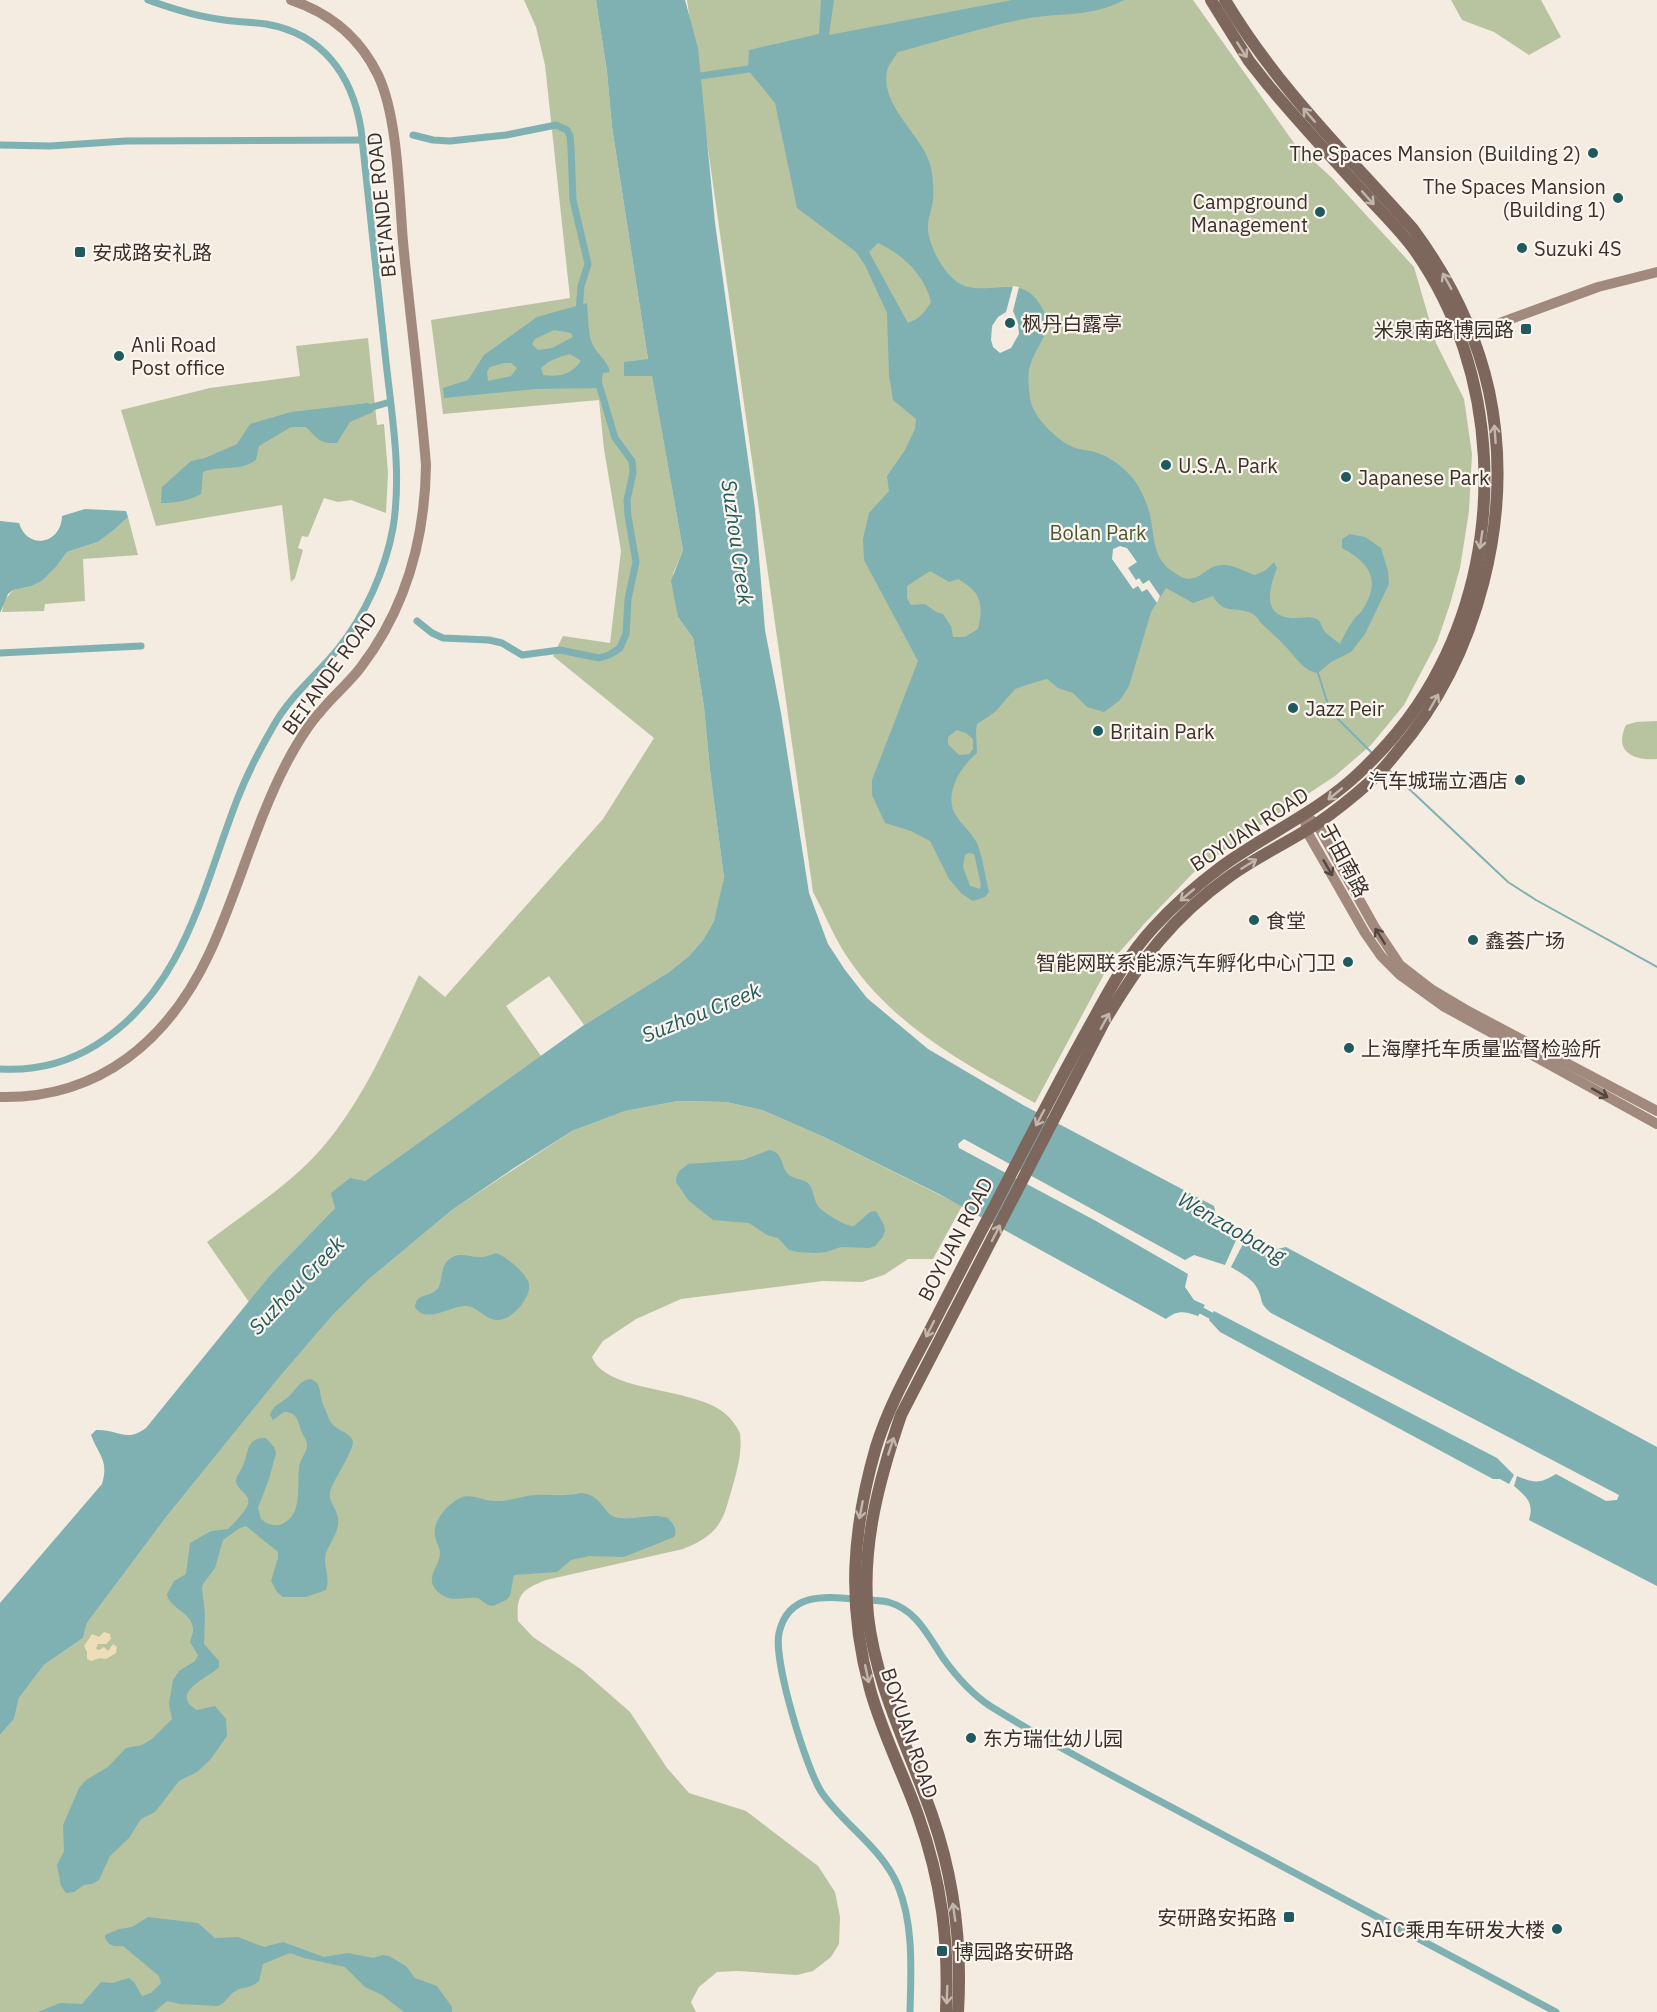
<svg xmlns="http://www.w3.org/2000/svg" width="1657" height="2012" font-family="'IBM Plex Sans','Noto Sans SC',sans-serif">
	<rect width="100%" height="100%" fill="#f4ebe1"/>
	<g fill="#b8c4a0">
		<path d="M524,0H596L607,72L612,127L648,359L625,376L652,375L683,550L673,574L678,617L693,638L704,707L710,770L724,878L721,897L714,921L703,940L689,956L669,972L584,1025L549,976L506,1006L541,1056L365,1181L335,1208L271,1274L249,1302L207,1242C241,1216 277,1193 308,1163C358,1114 390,1038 419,975L445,997L603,819L654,738L553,656L563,636L610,643L621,551L604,449L599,400L443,414L431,320L570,298L545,65L536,27Z"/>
		<path d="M687,0H1193L1294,143L1332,178L1414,267L1436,343L1464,399L1472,454L1469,511L1460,568L1450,604L1437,642L1404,705L1371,745L1335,776L1246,835L1193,873L1145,923L1110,963L1035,1103C967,1065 895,1027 850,961C835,940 825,914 813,892Z"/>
		<polygon points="1451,0 1541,0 1561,37 1529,55 1494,32 1462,20"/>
		<polygon points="368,338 377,425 384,424 388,473 386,513 351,500 338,502 324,498 308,537 302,536 298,548 303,550 295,578 291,582 282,505 156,526 121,410 210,388 300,376 296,346"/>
		<polygon points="128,517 138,555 83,559 85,601 45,604 44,611 2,612 4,601 13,590 32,586 42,581 56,567 67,552 98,542 114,530"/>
		<path d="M1657,721V759C1634,761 1613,752 1626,725L1636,722Z"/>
		<path d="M678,1101L726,1102L762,1110L824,1137L962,1206L933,1259H908L884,1275L862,1282L823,1281L681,1299L636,1319L603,1341L592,1357C608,1397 708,1384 733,1422C736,1426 739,1430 740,1434C743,1456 734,1481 728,1502C721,1529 708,1539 683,1549L546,1580C522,1590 516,1594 518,1621L533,1637L582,1670L630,1712L667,1768L689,1793L746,1811L818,1866L835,1892L840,1917L839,1944L831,1957L813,1971L797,1975L738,1971L717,1972L699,1987L691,2002L696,2012H0V1735L14,1719L19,1698L44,1665L83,1638L87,1623L167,1516L277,1380L331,1317L368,1280L452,1210L572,1131L625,1111Z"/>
	</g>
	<polygon fill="#efdcb8" points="104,1632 110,1634 111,1639 106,1644 98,1644 96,1649 99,1650 104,1647 108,1651 113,1644 117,1647 116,1653 106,1659 100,1658 91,1661 87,1659 87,1652 84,1646 92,1634 99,1637"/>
	<g fill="#7fb0b2" fill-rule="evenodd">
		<path d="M596,0H685L698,48L715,223L755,509L765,630L781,713L809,893L828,944L845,970L867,998L928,1049L1023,1105L1214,1206L1218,1225L1237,1238L1225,1265L1194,1255L1185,1260L964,1139L958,1144L959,1148L1096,1221L1188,1274L1185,1287L1194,1300L1205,1305L1198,1316C1184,1311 1177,1310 1166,1319L939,1194L824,1137L762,1110L726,1102L678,1101L625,1111L572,1131L514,1168L452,1210L368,1280L331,1317L277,1380L167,1516L87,1623L83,1638L44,1665L19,1698L14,1719L0,1735V1603L102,1484C109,1460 99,1456 91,1435L96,1430C118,1429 126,1443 146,1428L271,1274L335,1208L331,1193L350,1178L365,1181L584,1025L669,972L689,956L703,940L714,921L724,878L710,770L704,707L693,638L678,617L671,581L683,550L652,376H624V362L648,359L612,127L607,72Z"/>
		<path d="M821,0H834L829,35L1012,0H1124C1090,18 1060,12 1024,19C982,27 940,41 898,52C895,57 888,65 887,71C880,106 921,134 930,164C933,174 934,191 933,200C932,208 929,215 928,223C926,242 942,271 957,282C981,299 1017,273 1037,300C1059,331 1039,337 1030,366C1027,373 1029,398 1032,406C1039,422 1057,440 1073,447C1080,450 1088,450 1095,452C1111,457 1125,468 1135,481C1140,488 1144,497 1147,505C1156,528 1149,556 1172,571C1175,573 1180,577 1184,578C1198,582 1205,569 1216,566C1229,562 1243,571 1255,575L1266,570L1274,562L1277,568C1270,586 1261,615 1290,618C1297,619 1306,616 1314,618C1322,620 1321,627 1325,632C1329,636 1335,640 1340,644C1344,636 1348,627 1354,619C1357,615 1361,613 1363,609C1381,580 1370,563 1342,548V539L1350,534L1365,537L1381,548L1388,571L1389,584L1365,634L1351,652L1331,662L1318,673C1302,671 1294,654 1283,644C1277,637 1269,631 1262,624C1259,621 1257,616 1253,614C1236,605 1224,616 1213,596L1193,603L1166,588L1151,612L1129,686L1120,700L1104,712L1087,707L1073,693L1058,688L1047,679L1029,684L1015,689L995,712L977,724L976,730L977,753C960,767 942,796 957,817C963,826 972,833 977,843C983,858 985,876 989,892L985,897L973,901L962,894L949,879L930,841L911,831L885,823L872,795V780L918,661L864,560L863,539L869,513L889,491L887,476L905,450L915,429L916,419L893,400L889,375L887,313L865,265L856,252L797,208L775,103L748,70L749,50L819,34ZM878,243C903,255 924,274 931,302C925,312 919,319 908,323L869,252ZM930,571L949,582L958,579C981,592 984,604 978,629L965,637H953L951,626L943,614L936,612L925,604L911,605L907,598V586ZM957,730L966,733L973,739V749L969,754L959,755L948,744V737ZM969,853L974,854L975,858L981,885L980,889L970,886L963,867L965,855Z"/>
		<path d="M587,303C588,314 588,334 592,343C596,354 608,360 610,372L603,373L601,388L536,389L444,398L443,388L468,380L484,355L537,317ZM554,330L571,333L573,337L552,348L538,350L532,344L535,339ZM570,354L581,361C571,375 559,377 543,375L541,368C549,360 559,357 570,354ZM504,363H511L517,368L511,376L488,381L487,372L490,367Z"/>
		<path d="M368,403L371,405L373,412L350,422L337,443C320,444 318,439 306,427H291L259,446L256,460C239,472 221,465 203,472L201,494C188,501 176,503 161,503L162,487L191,461L205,458L237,444L250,424L291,412Z"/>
		<path d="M85,509L126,511L128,517L114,530L98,542L67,552L56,567L42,581L32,586L13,590L8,594L0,613V521L19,523C27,550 61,545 62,516Z"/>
		<path d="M769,1150C784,1152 780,1166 788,1174C794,1180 803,1178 809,1184C814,1190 813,1199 818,1206C822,1212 846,1227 854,1226L870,1212L876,1211L884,1225L885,1231L882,1238L875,1246L869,1248L841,1247L826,1252L815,1253L797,1252L789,1250L778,1238L767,1235L749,1223L713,1220L689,1201L676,1182V1178L679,1171L688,1164L743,1160Z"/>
		<path d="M1244,1242L1269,1251L1286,1247L1657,1447V1586L1529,1520C1534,1503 1527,1497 1514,1486L1517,1476C1534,1483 1540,1484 1556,1474L1606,1501L1617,1500L1619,1495L1271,1313C1258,1302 1264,1301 1257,1288C1252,1278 1240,1273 1231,1267Z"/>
		<path d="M496,1253C506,1256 527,1274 529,1284C531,1297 515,1316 503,1319C487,1324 480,1307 466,1306C452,1305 426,1325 415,1307C417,1293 426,1298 435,1291C446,1284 436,1263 455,1256C462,1253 471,1257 478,1257C485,1258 490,1255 496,1253Z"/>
		<polygon points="1214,1311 1497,1458 1514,1475 1509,1484 1500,1479 1493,1479 1220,1332 1209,1320"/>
		<path d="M310,1379C320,1382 319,1388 321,1397C322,1404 327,1413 329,1419C334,1431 348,1430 353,1441C353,1453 334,1478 330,1492C328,1501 337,1509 338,1518C340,1531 330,1542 326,1553C322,1565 331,1577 326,1590L306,1597H283L277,1592L271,1581L278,1558V1552L246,1526L240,1528L223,1540L215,1568L203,1584L202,1588L205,1614L204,1644L219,1661V1667C211,1677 167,1692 197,1710L215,1706L226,1719L227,1736L210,1760L197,1772L179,1781L155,1812L141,1819L129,1838L110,1856L99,1880L92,1884L84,1885L74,1892L66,1893L61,1886L57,1865L64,1851L63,1825L79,1788L86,1780L108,1767L126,1748L142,1745L152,1739L172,1719L169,1704L173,1680L179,1671L195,1661L198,1655L190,1642C191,1638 194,1632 193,1628C191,1611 169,1609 167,1594L174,1581L186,1574L190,1543L211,1531L228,1529C233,1524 247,1510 248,1504C251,1493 236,1491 236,1480C237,1475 240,1472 242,1468C249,1455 245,1437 266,1438L274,1447L276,1453L269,1479L258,1508L261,1519C267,1524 273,1527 282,1524C303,1515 297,1486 299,1469C299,1461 305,1455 307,1447C308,1440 303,1437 301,1430C298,1421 297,1412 284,1412L273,1420L270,1415C273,1405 280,1404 287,1398C296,1391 298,1381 310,1379Z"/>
		<path d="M581,1493C601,1494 604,1514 615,1517C632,1522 650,1512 668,1518C673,1524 678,1529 674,1537L624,1557L589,1556L571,1560L557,1572L514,1575L510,1596L506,1600L493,1606L488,1605L478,1598C463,1596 451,1604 438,1592C423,1577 440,1568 440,1553C440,1547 436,1542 435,1536C432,1522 447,1505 458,1499C471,1492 482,1501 494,1501C509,1502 521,1496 535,1495C551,1494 565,1497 581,1493Z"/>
		<path d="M148,1917L198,1923L215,1938L238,1937L264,1947L283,1942L324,1957L348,1953L373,1958L383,1955L389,1956L406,1966L415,1978L437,1986L452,2007V2012H404L382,1995L365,1987L345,1967L304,1958L290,1953L263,1964L259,1981C248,1990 246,1986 237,1990C229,1994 226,2003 218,2006L180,2004L167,2001L154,2012H38L60,2003L82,2004L101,1982L112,1983L129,1978L134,1982L142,1996L151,1993L161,1983L159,1976L123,1946C114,1947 109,1946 105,1938V1935L119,1929L132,1927Z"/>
	</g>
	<g fill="#f4ebe1">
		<polygon points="1013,286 1019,287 1013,311 1018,323 1019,334 1011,348 1000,353 993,347 991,340 992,326 998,317 1006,312"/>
		<polygon points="1120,546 1127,548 1137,562 1128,568 1136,580 1139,578 1143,584 1149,580 1160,596 1157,603 1147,589 1142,592 1138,586 1133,589 1112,559 1113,549"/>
	</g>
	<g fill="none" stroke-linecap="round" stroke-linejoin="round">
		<g stroke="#7fb0b2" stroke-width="2">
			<polyline points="1318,673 1330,711 1372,753"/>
			<polyline points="1389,770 1508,882 1536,900 1657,967"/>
		</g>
		<g stroke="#7fb0b2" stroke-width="7">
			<polyline points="693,77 756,68"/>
			<polyline points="413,135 433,140 450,141 506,135 556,125 567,130 570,136 571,148 573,200 588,264 581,286 579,312"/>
			<polyline points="0,145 50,146 126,141 370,140"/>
			<polyline points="369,408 390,402"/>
			<polyline points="417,621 432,633 443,638 489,640 502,643 522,655 560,650 599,658 609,655 620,648 626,634 628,599 636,562 628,516 627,500 633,473 632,461 615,438 598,381"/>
			<polyline points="0,653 141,646"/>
			<path d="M0,1069C33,1071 67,1063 96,1045C184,990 202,890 237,800C247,774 260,749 274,725C290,696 317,675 338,649C365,615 385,571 393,528C402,473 392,417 386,362C378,284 369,207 361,129C352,75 323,34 266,24C252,22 238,22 224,20C198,17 173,9 148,0"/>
			<polyline points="1195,1307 1219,1320"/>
			<path d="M910,2012C911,1971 914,1925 898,1886C882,1848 845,1826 822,1793C806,1769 773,1660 779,1633C788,1593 824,1596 855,1599C866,1600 878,1600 888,1602C917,1610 928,1636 943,1658C956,1676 972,1694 990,1706C1058,1748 1130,1785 1201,1823C1319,1886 1437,1949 1556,2012"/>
		</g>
		<g stroke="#a18a7d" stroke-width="10">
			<polyline points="1464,336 1598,287 1657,272"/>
			<polyline points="1305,815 1306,830 1365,933 1381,956 1400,975 1443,1006 1657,1124"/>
			<polyline points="1310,819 1317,824 1374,926 1400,965 1431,989 1468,1011 1657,1111"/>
			<path d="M0,1097C100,1099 169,1040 210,952C238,891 255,824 286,764C296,745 307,726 321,711C333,696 349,683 361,667C406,608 425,538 426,465C420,390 410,316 403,242C399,194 398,117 378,75C360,38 330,13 291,0"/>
		</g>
		<g stroke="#7d675c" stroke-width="12">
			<path d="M946,2012C949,1940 942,1883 918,1815C903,1773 882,1733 870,1689C847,1605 852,1530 876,1447C888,1408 908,1372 927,1336C949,1293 971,1250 994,1207C1025,1147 1055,1088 1088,1029C1108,993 1126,957 1154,927C1174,905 1197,885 1221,867C1266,834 1318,812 1359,773C1391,743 1420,707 1440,667C1506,539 1499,371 1416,252C1401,231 1382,213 1365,194C1332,158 1299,122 1268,85L1249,61L1211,0"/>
			<path d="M958,2012C962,1946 954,1878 932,1815C909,1749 876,1686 868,1616C861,1546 879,1480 901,1415L1104,1022C1141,960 1171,918 1230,876C1258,856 1289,842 1318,823C1337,810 1354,796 1371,781C1381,772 1389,762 1397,752C1479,657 1515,514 1489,391C1476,332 1449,278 1413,229C1347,155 1276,86 1225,0"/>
		</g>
	</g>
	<defs><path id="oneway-shaft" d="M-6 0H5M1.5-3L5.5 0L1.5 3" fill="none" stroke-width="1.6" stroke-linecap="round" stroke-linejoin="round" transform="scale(1.5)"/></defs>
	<g stroke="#c2b5ac">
		<use href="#oneway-shaft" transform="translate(1242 50) rotate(57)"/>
		<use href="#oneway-shaft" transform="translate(1309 115) rotate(-131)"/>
		<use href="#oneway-shaft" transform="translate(1368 198) rotate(48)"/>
		<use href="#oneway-shaft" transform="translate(1447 281) rotate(-119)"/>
		<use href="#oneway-shaft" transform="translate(1495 434) rotate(-94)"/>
		<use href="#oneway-shaft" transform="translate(1481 540) rotate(99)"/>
		<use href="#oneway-shaft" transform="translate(1434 702) rotate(-60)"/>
		<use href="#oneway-shaft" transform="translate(1335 794) rotate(141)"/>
		<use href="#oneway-shaft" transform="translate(1249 864) rotate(-32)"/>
		<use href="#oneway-shaft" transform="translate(1187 895) rotate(140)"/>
		<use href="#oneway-shaft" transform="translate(1105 1021) rotate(-61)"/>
		<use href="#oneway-shaft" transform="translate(1040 1118) rotate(118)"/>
		<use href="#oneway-shaft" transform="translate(996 1233) rotate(-63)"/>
		<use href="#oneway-shaft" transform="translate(930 1329) rotate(117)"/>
		<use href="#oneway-shaft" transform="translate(891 1446) rotate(-72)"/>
		<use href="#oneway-shaft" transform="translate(861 1510) rotate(101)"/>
		<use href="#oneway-shaft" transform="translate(867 1674) rotate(78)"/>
		<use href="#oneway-shaft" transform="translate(954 1912) rotate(-98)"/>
		<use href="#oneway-shaft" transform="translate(947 1995) rotate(92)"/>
	</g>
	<g stroke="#544640">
		<use href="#oneway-shaft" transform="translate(1328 868) rotate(60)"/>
		<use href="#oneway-shaft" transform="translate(1380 936) rotate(-122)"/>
		<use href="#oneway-shaft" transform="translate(1600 1093) rotate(29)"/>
	</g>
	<g fill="#1f5a5e" stroke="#fbf5ee" stroke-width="2">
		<circle cx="1593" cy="153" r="6"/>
		<circle cx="1618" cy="198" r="6"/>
		<circle cx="1320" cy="212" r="6"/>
		<circle cx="1522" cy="248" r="6"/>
		<rect x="74" y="246" width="12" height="12" rx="3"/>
		<circle cx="1010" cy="323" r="6"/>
		<rect x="1520" y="323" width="12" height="12" rx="3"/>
		<circle cx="119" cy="356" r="6"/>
		<circle cx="1166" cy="465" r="6"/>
		<circle cx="1346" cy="477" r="6"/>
		<circle cx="1293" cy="708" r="6"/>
		<circle cx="1098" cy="731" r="6"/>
		<circle cx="1520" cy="780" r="6"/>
		<circle cx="1254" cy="920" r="6"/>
		<circle cx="1473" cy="940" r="6"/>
		<circle cx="1348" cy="962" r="6"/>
		<circle cx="1349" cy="1048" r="6"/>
		<circle cx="971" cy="1738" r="6"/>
		<rect x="1283" y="1911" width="12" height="12" rx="3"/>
		<circle cx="1557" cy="1929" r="6"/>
		<rect x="936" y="1945" width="12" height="12" rx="3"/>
	</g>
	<g text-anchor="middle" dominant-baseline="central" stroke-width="4.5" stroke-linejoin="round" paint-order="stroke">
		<g font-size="20" fill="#3b302b" stroke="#fbf5ee" text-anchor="start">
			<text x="1581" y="153" text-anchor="end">The Spaces Mansion (Building 2)</text>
			<text x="1606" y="186" text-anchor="end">The Spaces Mansion<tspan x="1606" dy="23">(Building 1)</tspan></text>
			<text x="1308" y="201" text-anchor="end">Campground<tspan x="1308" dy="23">Management</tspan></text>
			<text x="1534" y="248">Suzuki 4S</text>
			<text x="92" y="252">安成路安礼路</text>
			<text x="1022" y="323">枫丹白露亭</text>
			<text x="1514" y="329" text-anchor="end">米泉南路博园路</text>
			<text x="131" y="344">Anli Road<tspan x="131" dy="23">Post office</tspan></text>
			<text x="1178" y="465">U.S.A. Park</text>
			<text x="1358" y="477">Japanese Park</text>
			<text x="1305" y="708">Jazz Peir</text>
			<text x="1110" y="731">Britain Park</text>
			<text x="1508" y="780" text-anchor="end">汽车城瑞立酒店</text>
			<text x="1266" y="920">食堂</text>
			<text x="1485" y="940">鑫荟广场</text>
			<text x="1336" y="962" text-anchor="end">智能网联系能源汽车孵化中心门卫</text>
			<text x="1361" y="1048">上海摩托车质量监督检验所</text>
			<text x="983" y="1738">东方瑞仕幼儿园</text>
			<text x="1277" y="1917" text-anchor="end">安研路安拓路</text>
			<text x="1545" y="1929" text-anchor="end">SAIC乘用车研发大楼</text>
			<text x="954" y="1951">博园路安研路</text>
		</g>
		<g font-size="20" fill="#3b302b" stroke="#fbf5ee">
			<text transform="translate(381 205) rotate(-96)">BEI'ANDE ROAD</text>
			<text transform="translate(329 673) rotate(-54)">BEI'ANDE ROAD</text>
			<text transform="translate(1249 829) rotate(-33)">BOYUAN ROAD</text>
			<text transform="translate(1345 860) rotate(62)">于田南路</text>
			<text transform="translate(955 1239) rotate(-62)">BOYUAN ROAD</text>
			<text transform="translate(910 1733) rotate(71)">BOYUAN ROAD</text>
		</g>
		<g font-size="20" fill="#4a5a2e" stroke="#fbf5ee">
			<text x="1098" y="532">Bolan Park</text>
		</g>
		<g font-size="21" font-style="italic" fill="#1f5a5e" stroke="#fbf5ee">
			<text transform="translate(738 542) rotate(82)">Suzhou Creek</text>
			<text transform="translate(701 1012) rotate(-22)">Suzhou Creek</text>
			<text transform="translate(1232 1227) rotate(30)">Wenzaobang</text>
			<text transform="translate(296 1285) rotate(-46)">Suzhou Creek</text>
		</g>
	</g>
</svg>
